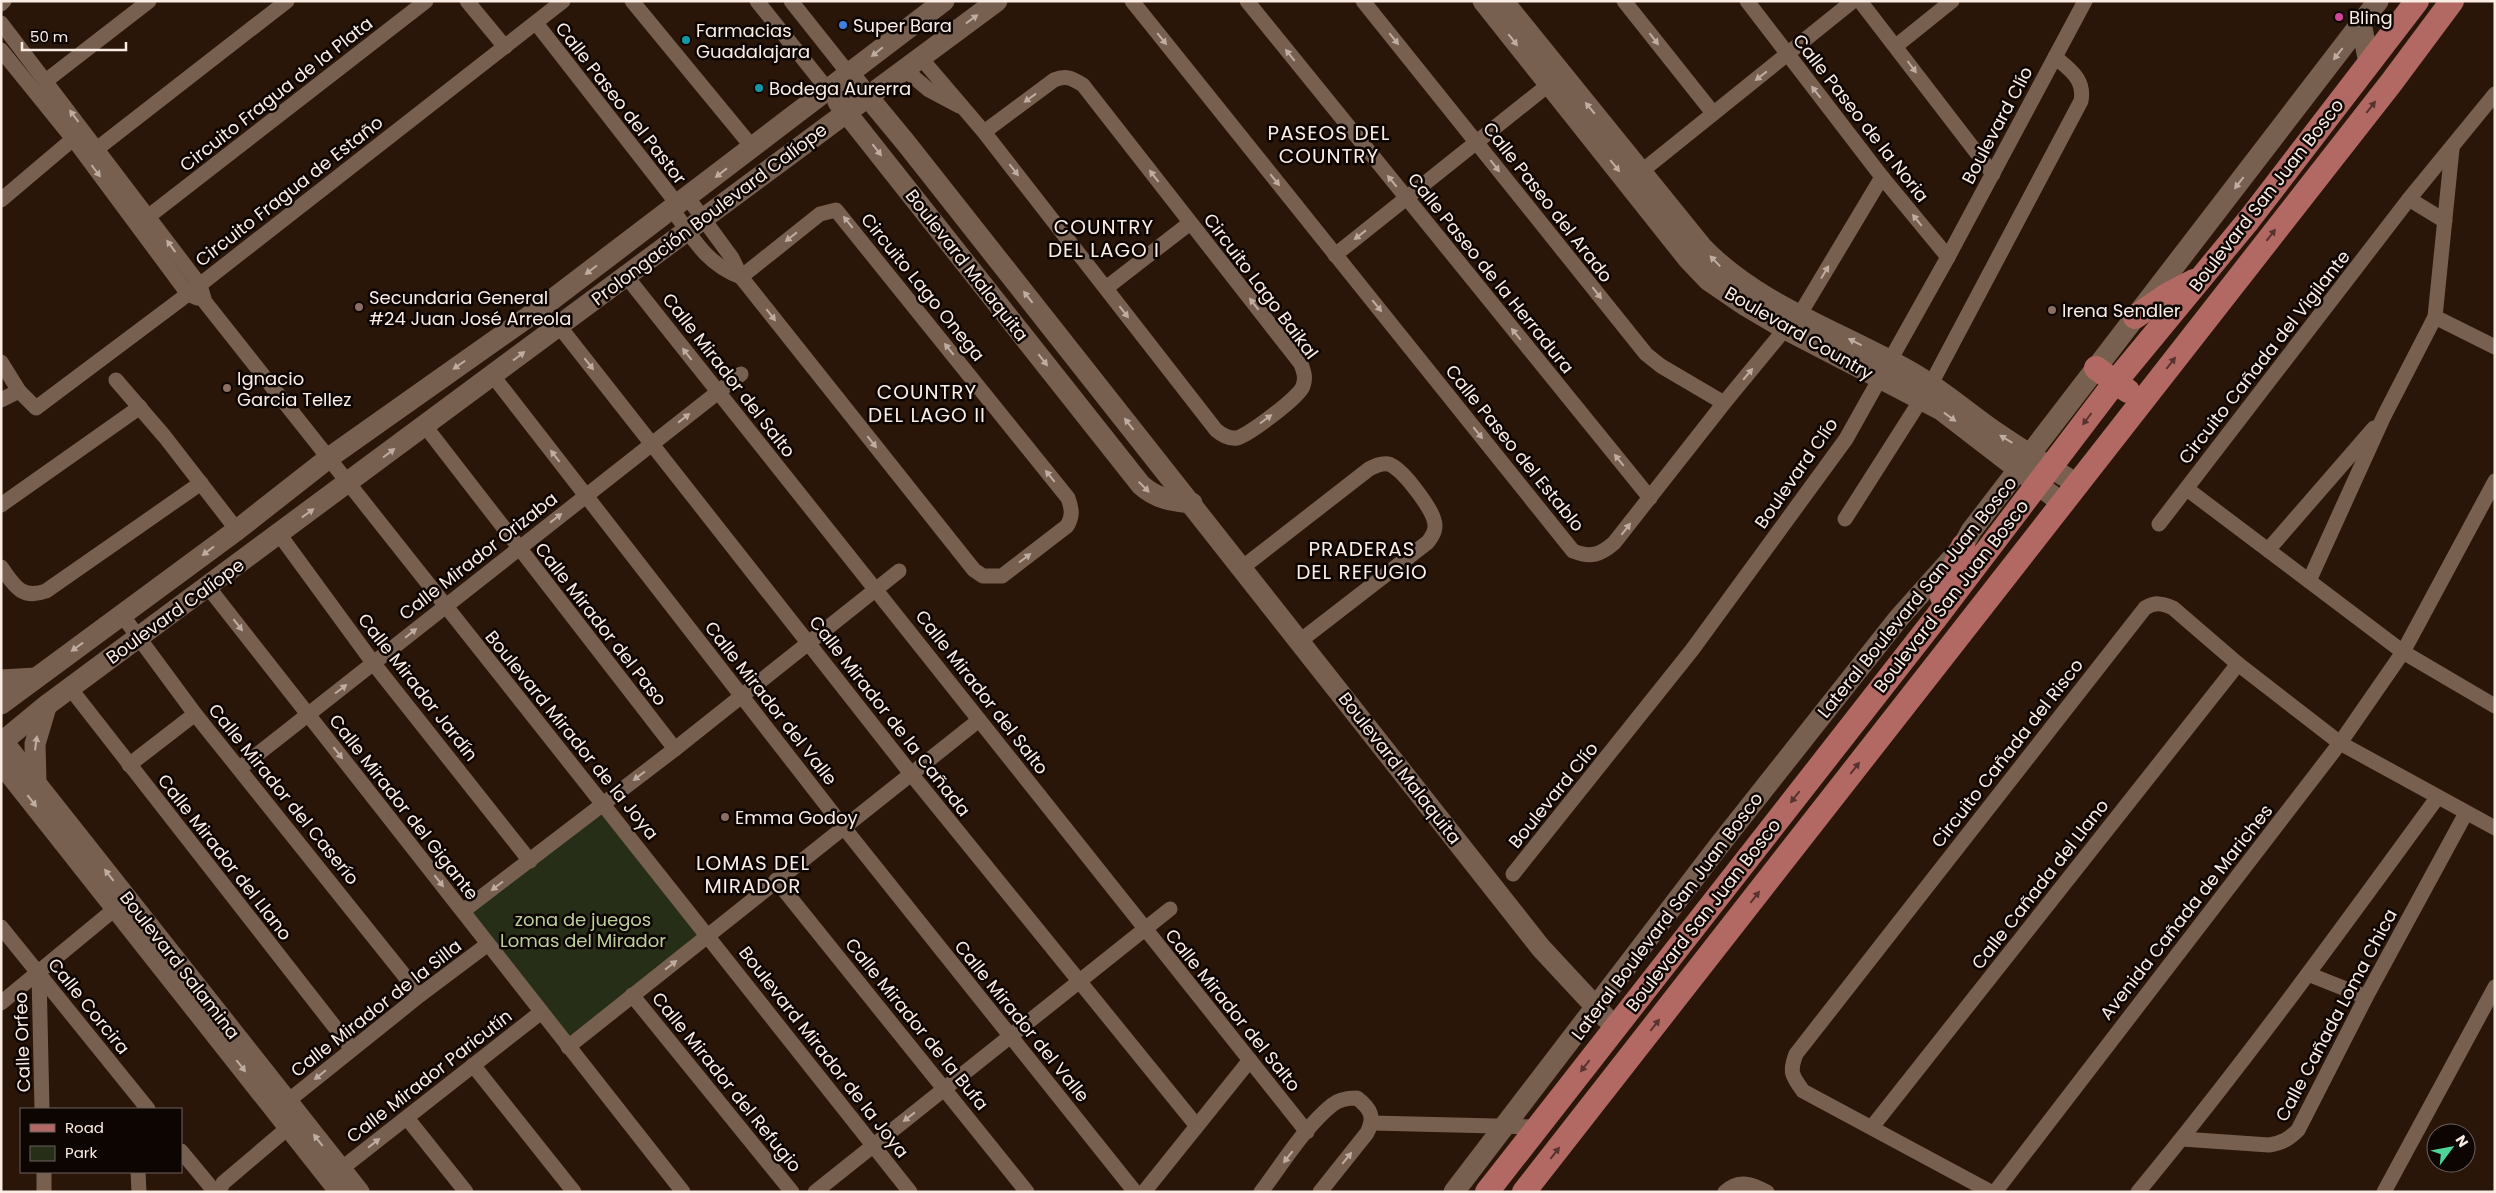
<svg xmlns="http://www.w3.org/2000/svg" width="2496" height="1193" font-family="Poppins,sans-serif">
	<rect width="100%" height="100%" fill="#2a1609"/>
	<polygon fill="#272e18" points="605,804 711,934 568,1049 463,916"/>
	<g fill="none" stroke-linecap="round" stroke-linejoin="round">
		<g stroke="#786051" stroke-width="15">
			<polyline points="467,1 505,47"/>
			<polyline points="632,1 753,148"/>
			<polyline points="757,1 828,90"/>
			<polyline points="791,1 849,74"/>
			<path d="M1132,1L1573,551C1591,558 1600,555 1614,543L1724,403L1785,329L1800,314L1882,177"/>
			<polyline points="1247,1 1650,498"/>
			<polyline points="1363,1 1646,354 1661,366 1724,403"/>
			<polyline points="1624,1 1713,113"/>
			<polyline points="1747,1 1882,177 1948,257"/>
			<polyline points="1860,1 1993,174"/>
			<polyline points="1,4 4,1"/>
			<polyline points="1,23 200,285 205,302 910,1192"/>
			<polyline points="536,23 678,205"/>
			<polyline points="1896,46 1952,1"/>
			<polyline points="1,50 73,139 188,294 197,298"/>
			<path d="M920,57L984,132L1216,430C1222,435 1228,439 1237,438C1248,435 1300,397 1303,386C1306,378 1304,372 1301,364L1083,85C1072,78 1066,75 1054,80L984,132"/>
			<polyline points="904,69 929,90 959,106"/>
			<polyline points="47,80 149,1"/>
			<polyline points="98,148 287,1"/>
			<polyline points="1642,171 1853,1"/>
			<path d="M688,198L732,258L741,277L974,570L983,576H1002L1067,526C1073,516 1072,509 1068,498L836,210L820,214L741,277"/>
			<polyline points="2409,199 2445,221"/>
			<polyline points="1,200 73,139"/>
			<path d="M672,209C693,238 706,264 741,277"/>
			<polyline points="149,216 426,1"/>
			<polyline points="1335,255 1557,78"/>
			<polyline points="626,276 1307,1132"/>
			<polyline points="1106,288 1190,223"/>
			<polyline points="2435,317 2495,347"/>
			<polyline points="559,326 912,775 1196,1125"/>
			<polyline points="1,362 19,391 36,408 188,294 563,1"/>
			<polyline points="493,376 845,829 1135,1192"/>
			<polyline points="116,380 165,437 237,530"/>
			<polyline points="1,400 19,391"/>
			<polyline points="425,426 675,749"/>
			<polyline points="2187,489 2403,652 2495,706"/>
			<polyline points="1,505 140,407"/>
			<path d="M1845,519L1931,384L2081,101C2085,79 2070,70 2055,57"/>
			<polyline points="2159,524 2409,199 2495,94"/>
			<polyline points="279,534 374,664 530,861"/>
			<polyline points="2268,550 2374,428"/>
			<path d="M1,567C14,585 21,600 46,591L201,483"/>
			<path d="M1243,567L1369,469C1375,466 1381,463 1388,464C1401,466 1431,508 1434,520C1437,529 1433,535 1428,542L1300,641"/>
			<polyline points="2309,581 2384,416 2435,317 2452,149"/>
			<polyline points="208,587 683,1192"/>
			<polyline points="122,615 195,714 420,995"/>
			<polyline points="70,688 352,1049"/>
			<polyline points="129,765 195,714"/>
			<polyline points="240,768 741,374"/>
			<polyline points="1513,874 1692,650 1846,439 1948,257 2085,1"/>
			<polyline points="776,880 1027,1192"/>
			<polyline points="463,911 675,749 899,571"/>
			<polyline points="1,927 148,1109"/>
			<polyline points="39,973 42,1109"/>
			<polyline points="2308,974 2366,997"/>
			<polyline points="632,995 792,1192"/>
			<polyline points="1,1003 116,908"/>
			<polyline points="568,1047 979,720"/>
			<polyline points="473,1065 574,1192"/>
			<polyline points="288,1101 420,995 488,944"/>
			<polyline points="407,1118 466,1192"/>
			<polyline points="1372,1123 1538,1127"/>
			<polyline points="1872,1127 2238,664"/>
			<path d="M2182,1139L2269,1145C2282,1143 2289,1139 2298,1130L2366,997L2466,813"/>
			<polyline points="181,1151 215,1192"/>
			<polyline points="341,1169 540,1013"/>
			<polyline points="44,1172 44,1192"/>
			<polyline points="138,1172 139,1192"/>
			<polyline points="219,1192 223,1183 289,1127"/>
			<polyline points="815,1192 1170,909"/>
			<polyline points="1144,1192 1250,1060"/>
			<path d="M1261,1192C1283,1163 1304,1128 1332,1105C1339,1099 1348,1098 1357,1098C1371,1109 1375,1117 1367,1133L1320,1192"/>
			<path d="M1725,1192C1739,1179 1752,1184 1767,1192"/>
			<path d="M1991,1192L1803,1091C1792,1076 1789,1072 1796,1054L2145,608C2155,602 2162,603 2173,608L2238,664L2340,743L2495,828"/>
			<polyline points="1995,1192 2340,743 2403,652 2495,481"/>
			<path d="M2138,1192C2243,1065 2340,931 2437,798"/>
			<polyline points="2384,1192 2495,987"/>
		</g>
		<g stroke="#786051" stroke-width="21">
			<polyline points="1483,1 1688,259 1708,280 1746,306 1785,329 1941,410 2062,503"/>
			<path d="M1503,1L1703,248C1759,306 1842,332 1911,372C1941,389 1968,413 1997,433C2023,451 2050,467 2077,484"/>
			<polyline points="2361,23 2369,63"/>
			<polyline points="849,74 906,143 1541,948 1606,1018"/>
			<path d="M838,102L1141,485C1157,499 1171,501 1192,503"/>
			<polyline points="1,680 36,678"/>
			<polyline points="1,704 237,530 330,457 545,305 944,1"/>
			<polyline points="1,739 359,1192"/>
			<polyline points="3,741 47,705 997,1"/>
			<polyline points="1,763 340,1192"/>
			<polyline points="36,782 35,744 46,707"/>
			<polyline points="1454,1192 1721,843 1898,619 1963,546 1971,531 2378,1"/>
		</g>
		<g stroke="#b26964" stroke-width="24">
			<polyline points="2135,317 2167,295 2194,281"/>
			<polyline points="2096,368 2128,391"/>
			<polyline points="1942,597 1963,546"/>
			<polyline points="1487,1192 1935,619 2116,381 2248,221 2417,1"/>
			<polyline points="1524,1192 2391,83 2452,1"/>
		</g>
	</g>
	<defs><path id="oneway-solid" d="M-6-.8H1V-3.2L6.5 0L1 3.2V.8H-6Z" transform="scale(1.25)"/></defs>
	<g fill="#c0ada2">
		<use href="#oneway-solid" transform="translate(972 19) rotate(-36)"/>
		<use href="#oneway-solid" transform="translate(1162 39) rotate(51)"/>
		<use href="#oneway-solid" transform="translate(1394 39) rotate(51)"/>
		<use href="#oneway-solid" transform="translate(1654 39) rotate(52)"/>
		<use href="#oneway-solid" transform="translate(1513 40) rotate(52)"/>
		<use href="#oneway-solid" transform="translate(877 52) rotate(141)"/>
		<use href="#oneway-solid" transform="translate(2338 54) rotate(128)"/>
		<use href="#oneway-solid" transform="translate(1290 55) rotate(-129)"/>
		<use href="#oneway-solid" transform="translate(1912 67) rotate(53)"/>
		<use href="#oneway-solid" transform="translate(1761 76) rotate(142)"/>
		<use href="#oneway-solid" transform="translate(1816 92) rotate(-128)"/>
		<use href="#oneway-solid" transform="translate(1030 98) rotate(144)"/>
		<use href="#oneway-solid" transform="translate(1590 108) rotate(-130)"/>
		<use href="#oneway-solid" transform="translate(74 116) rotate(-127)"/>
		<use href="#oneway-solid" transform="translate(877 150) rotate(52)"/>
		<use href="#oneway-solid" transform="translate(1495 166) rotate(52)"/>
		<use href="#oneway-solid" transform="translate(1615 166) rotate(51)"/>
		<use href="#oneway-solid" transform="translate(1014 170) rotate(52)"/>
		<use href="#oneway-solid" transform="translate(96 171) rotate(53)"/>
		<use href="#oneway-solid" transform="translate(721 173) rotate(142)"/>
		<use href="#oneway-solid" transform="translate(1154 176) rotate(-128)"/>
		<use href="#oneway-solid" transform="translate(1275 180) rotate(51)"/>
		<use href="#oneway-solid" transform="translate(1392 181) rotate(-129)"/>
		<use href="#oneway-solid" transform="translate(2239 183) rotate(128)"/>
		<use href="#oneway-solid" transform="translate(1917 220) rotate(-129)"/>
		<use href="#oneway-solid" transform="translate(848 222) rotate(-129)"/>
		<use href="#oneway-solid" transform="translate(1360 235) rotate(142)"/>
		<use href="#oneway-solid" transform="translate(791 237) rotate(142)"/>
		<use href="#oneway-solid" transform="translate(171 246) rotate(-126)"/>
		<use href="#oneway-solid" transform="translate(1715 261) rotate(-134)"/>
		<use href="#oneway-solid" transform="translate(591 270) rotate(143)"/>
		<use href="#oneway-solid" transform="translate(1825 272) rotate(-59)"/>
		<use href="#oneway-solid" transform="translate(1597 293) rotate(52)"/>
		<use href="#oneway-solid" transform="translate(1028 297) rotate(-128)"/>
		<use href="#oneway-solid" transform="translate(1254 304) rotate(-128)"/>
		<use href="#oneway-solid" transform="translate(1377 306) rotate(51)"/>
		<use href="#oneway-solid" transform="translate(1124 312) rotate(52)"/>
		<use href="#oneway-solid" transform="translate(771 315) rotate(52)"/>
		<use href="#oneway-solid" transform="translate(1516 334) rotate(-129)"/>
		<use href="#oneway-solid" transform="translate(1855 342) rotate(-153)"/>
		<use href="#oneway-solid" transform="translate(949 349) rotate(-129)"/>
		<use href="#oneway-solid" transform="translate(687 354) rotate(-128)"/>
		<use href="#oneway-solid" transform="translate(519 356) rotate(-37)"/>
		<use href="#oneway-solid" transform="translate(1043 360) rotate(52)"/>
		<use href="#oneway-solid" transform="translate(589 364) rotate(52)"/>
		<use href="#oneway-solid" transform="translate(459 365) rotate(145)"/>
		<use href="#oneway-solid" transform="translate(1748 374) rotate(-50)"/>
		<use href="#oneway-solid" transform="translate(1950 417) rotate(36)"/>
		<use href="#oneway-solid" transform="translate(684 418) rotate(-38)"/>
		<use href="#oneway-solid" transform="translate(1266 419) rotate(-37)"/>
		<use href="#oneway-solid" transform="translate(1129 424) rotate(-128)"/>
		<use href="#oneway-solid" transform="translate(1478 433) rotate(51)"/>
		<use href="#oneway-solid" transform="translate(2006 439) rotate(-149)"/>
		<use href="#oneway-solid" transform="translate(872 442) rotate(52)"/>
		<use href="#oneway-solid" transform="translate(389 453) rotate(-37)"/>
		<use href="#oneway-solid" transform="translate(555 456) rotate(-128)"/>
		<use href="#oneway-solid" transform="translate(1619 460) rotate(-129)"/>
		<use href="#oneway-solid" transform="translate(1050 476) rotate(-129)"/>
		<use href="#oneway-solid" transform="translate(1144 487) rotate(45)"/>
		<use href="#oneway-solid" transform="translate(308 513) rotate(-36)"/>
		<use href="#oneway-solid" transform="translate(556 518) rotate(-38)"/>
		<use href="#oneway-solid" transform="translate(1626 529) rotate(-52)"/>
		<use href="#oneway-solid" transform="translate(208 551) rotate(143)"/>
		<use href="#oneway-solid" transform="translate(1025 558) rotate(-37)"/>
		<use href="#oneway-solid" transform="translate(238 625) rotate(52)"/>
		<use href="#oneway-solid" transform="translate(411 633) rotate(-39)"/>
		<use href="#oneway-solid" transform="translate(77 647) rotate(144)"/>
		<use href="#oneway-solid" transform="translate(341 689) rotate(-37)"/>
		<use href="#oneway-solid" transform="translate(36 743) rotate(-82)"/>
		<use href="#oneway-solid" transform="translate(338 753) rotate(52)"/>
		<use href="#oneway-solid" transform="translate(639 776) rotate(143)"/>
		<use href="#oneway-solid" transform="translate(32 801) rotate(52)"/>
		<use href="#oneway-solid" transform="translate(109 875) rotate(-128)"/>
		<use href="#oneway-solid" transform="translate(439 881) rotate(52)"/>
		<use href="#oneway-solid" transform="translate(497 886) rotate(143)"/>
		<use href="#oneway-solid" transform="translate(671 965) rotate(-38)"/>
		<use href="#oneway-solid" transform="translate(241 1066) rotate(52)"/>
		<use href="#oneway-solid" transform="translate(320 1075) rotate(141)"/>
		<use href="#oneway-solid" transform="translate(909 1117) rotate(142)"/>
		<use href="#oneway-solid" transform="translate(318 1140) rotate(-128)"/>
		<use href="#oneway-solid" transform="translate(374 1143) rotate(-38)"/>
		<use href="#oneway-solid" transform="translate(1288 1157) rotate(128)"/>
		<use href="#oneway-solid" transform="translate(1347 1158) rotate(-51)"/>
	</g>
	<g fill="#57322e">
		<use href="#oneway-solid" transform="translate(2371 107) rotate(-52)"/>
		<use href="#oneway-solid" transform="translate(2271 235) rotate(-52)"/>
		<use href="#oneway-solid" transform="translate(2171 363) rotate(-52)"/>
		<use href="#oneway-solid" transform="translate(2087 419) rotate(127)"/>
		<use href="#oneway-solid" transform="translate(1855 768) rotate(-52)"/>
		<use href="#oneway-solid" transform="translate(1795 797) rotate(128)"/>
		<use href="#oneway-solid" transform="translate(1755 897) rotate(-52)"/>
		<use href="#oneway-solid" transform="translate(1655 1025) rotate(-52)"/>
		<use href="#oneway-solid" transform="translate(1585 1066) rotate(128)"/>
		<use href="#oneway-solid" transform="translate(1555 1153) rotate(-52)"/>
	</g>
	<circle fill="#d1479c" stroke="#0c0502" stroke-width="2" cx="2339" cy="17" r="5"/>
	<circle fill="#3f7fe0" stroke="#0c0502" stroke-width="2" cx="843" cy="25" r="5"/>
	<g fill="#0f9aa8" stroke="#0c0502" stroke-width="2">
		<circle cx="686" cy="40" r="5"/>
		<circle cx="759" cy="88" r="5"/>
	</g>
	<g fill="#8d6e63" stroke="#0c0502" stroke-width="2">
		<circle cx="359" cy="307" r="5"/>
		<circle cx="2052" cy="310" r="5"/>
		<circle cx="227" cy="388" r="5"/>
		<circle cx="725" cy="817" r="5"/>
	</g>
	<g text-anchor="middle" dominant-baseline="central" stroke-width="5" stroke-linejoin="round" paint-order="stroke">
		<g font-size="18" fill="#fbece4" stroke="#0c0502" text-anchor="start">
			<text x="2349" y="17">Bling</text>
			<text x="853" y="25">Super Bara</text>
			<text x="696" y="30">Farmacias<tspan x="696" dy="21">Guadalajara</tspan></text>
			<text x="769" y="88">Bodega Aurerra</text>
			<text x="369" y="297">Secundaria General<tspan x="369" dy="21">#24 Juan José Arreola</tspan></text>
			<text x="2062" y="310">Irena Sendler</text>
			<text x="237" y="378">Ignacio<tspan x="237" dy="21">Garcia Tellez</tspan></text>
			<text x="735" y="817">Emma Godoy</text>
		</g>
		<g font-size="18" fill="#fbece4" stroke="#0c0502">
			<text transform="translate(276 94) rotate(-38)">Circuito Fragua de la Plata</text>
			<text transform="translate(621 103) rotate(52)">Calle Paseo del Pastor</text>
			<text transform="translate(1861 118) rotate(52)">Calle Paseo de la Noria</text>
			<text transform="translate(1997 125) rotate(-62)">Boulevard Clío</text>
			<text transform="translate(289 191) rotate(-38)">Circuito Fragua de Estaño</text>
			<text transform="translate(2266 195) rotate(-52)">Boulevard San Juan Bosco</text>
			<text transform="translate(1548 202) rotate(52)">Calle Paseo del Arado</text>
			<text transform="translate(709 214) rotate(-37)">Prolongación Boulevard Calíope</text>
			<text transform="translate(967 265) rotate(52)">Boulevard Malaquita</text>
			<text transform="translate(1491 273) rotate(51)">Calle Paseo de la Herradura</text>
			<text transform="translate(1261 286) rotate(53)">Circuito Lago Baikal</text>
			<text transform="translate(923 287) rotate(51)">Circuito Lago Onega</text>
			<text transform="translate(1799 333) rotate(30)">Boulevard Country</text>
			<text transform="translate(2264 357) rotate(-52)">Circuito Cañada del Vigilante</text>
			<text transform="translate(729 375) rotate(52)">Calle Mirador del Salto</text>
			<text transform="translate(1515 448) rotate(51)">Calle Paseo del Establo</text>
			<text transform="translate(1796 473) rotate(-55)">Boulevard Clío</text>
			<text transform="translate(478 556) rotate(-38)">Calle Mirador Orizaba</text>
			<text transform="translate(1951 596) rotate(-52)">Boulevard San Juan Bosco</text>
			<text transform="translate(1917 597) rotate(-51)">Lateral Boulevard San Juan Bosco</text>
			<text transform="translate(175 611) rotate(-36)">Boulevard Calíope</text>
			<text transform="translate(601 624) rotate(52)">Calle Mirador del Paso</text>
			<text transform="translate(418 687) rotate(52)">Calle Mirador Jardín</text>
			<text transform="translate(982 692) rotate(52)">Calle Mirador del Salto</text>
			<text transform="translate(771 703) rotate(52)">Calle Mirador del Valle</text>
			<text transform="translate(890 716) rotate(52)">Calle Mirador de la Cañada</text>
			<text transform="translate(572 735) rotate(51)">Boulevard Mirador de la Joya</text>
			<text transform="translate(2007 753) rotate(-52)">Circuito Cañada del Risco</text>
			<text transform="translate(1400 768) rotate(52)">Boulevard Malaquita</text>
			<text transform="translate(284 794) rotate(51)">Calle Mirador del Caserío</text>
			<text transform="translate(1553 795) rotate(-51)">Boulevard Clío</text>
			<text transform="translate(404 807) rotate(52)">Calle Mirador del Gigante</text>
			<text transform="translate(225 857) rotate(52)">Calle Mirador del Llano</text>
			<text transform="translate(2040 884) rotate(-52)">Calle Cañada del Llano</text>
			<text transform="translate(2186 912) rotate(-52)">Avenida Cañada de Mariches</text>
			<text transform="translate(1703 915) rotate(-52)">Boulevard San Juan Bosco</text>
			<text transform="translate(1667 916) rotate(-53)">Lateral Boulevard San Juan Bosco</text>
			<text transform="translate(180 965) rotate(52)">Boulevard Salamina</text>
			<text transform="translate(89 1006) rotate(51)">Calle Corcira</text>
			<text transform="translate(376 1008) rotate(-38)">Calle Mirador de la Silla</text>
			<text transform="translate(1233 1010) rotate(51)">Calle Mirador del Salto</text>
			<text transform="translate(2336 1015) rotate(-62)">Calle Cañada Loma Chica</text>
			<text transform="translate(1022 1021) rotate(51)">Calle Mirador del Valle</text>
			<text transform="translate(917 1024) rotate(51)">Calle Mirador de la Bufa</text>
			<text transform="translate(22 1042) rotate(-92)">Calle Orfeo</text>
			<text transform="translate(824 1052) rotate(52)">Boulevard Mirador de la Joya</text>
			<text transform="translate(429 1076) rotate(-38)">Calle Mirador Paricutín</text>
			<text transform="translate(727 1082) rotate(51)">Calle Mirador del Refugio</text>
		</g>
		<g font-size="18" fill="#bdcf9a" stroke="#0c0502">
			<text x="583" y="919">zona de juegos<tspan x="583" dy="21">Lomas del Mirador</tspan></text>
		</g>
		<g font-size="20" letter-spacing="1" fill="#fbece4" stroke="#0c0502">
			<text x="1329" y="133">PASEOS DEL<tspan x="1329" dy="23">COUNTRY</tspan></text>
			<text x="1104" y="227">COUNTRY<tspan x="1104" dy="23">DEL LAGO I</tspan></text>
			<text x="927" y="392">COUNTRY<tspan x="927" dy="23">DEL LAGO II</tspan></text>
			<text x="1362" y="549">PRADERAS<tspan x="1362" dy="23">DEL REFUGIO</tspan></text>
			<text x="753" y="863">LOMAS DEL<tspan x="753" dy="23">MIRADOR</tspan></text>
		</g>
	</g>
	<rect width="2496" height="1193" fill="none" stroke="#fbece4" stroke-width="5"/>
	<rect x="20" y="1108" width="162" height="65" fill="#0c0502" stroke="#6c615c"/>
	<rect x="30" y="1124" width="25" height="8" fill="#b26964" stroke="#6c615c"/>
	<text x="65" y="1133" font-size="15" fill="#fbece4">Road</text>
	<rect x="30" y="1146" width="25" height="15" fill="#272e18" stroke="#6c615c"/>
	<text x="65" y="1158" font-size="15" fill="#fbece4">Park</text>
	<g transform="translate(2451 1148) rotate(58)"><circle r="24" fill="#0c0502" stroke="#6c615c"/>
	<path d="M0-4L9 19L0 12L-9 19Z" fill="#4ed399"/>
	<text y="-8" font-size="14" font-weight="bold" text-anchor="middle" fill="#fbece4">N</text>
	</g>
	<path d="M22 42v8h104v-8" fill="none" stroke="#fbece4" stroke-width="2.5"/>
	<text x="30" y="42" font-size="15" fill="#fbece4" stroke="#0c0502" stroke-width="4" paint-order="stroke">50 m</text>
</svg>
